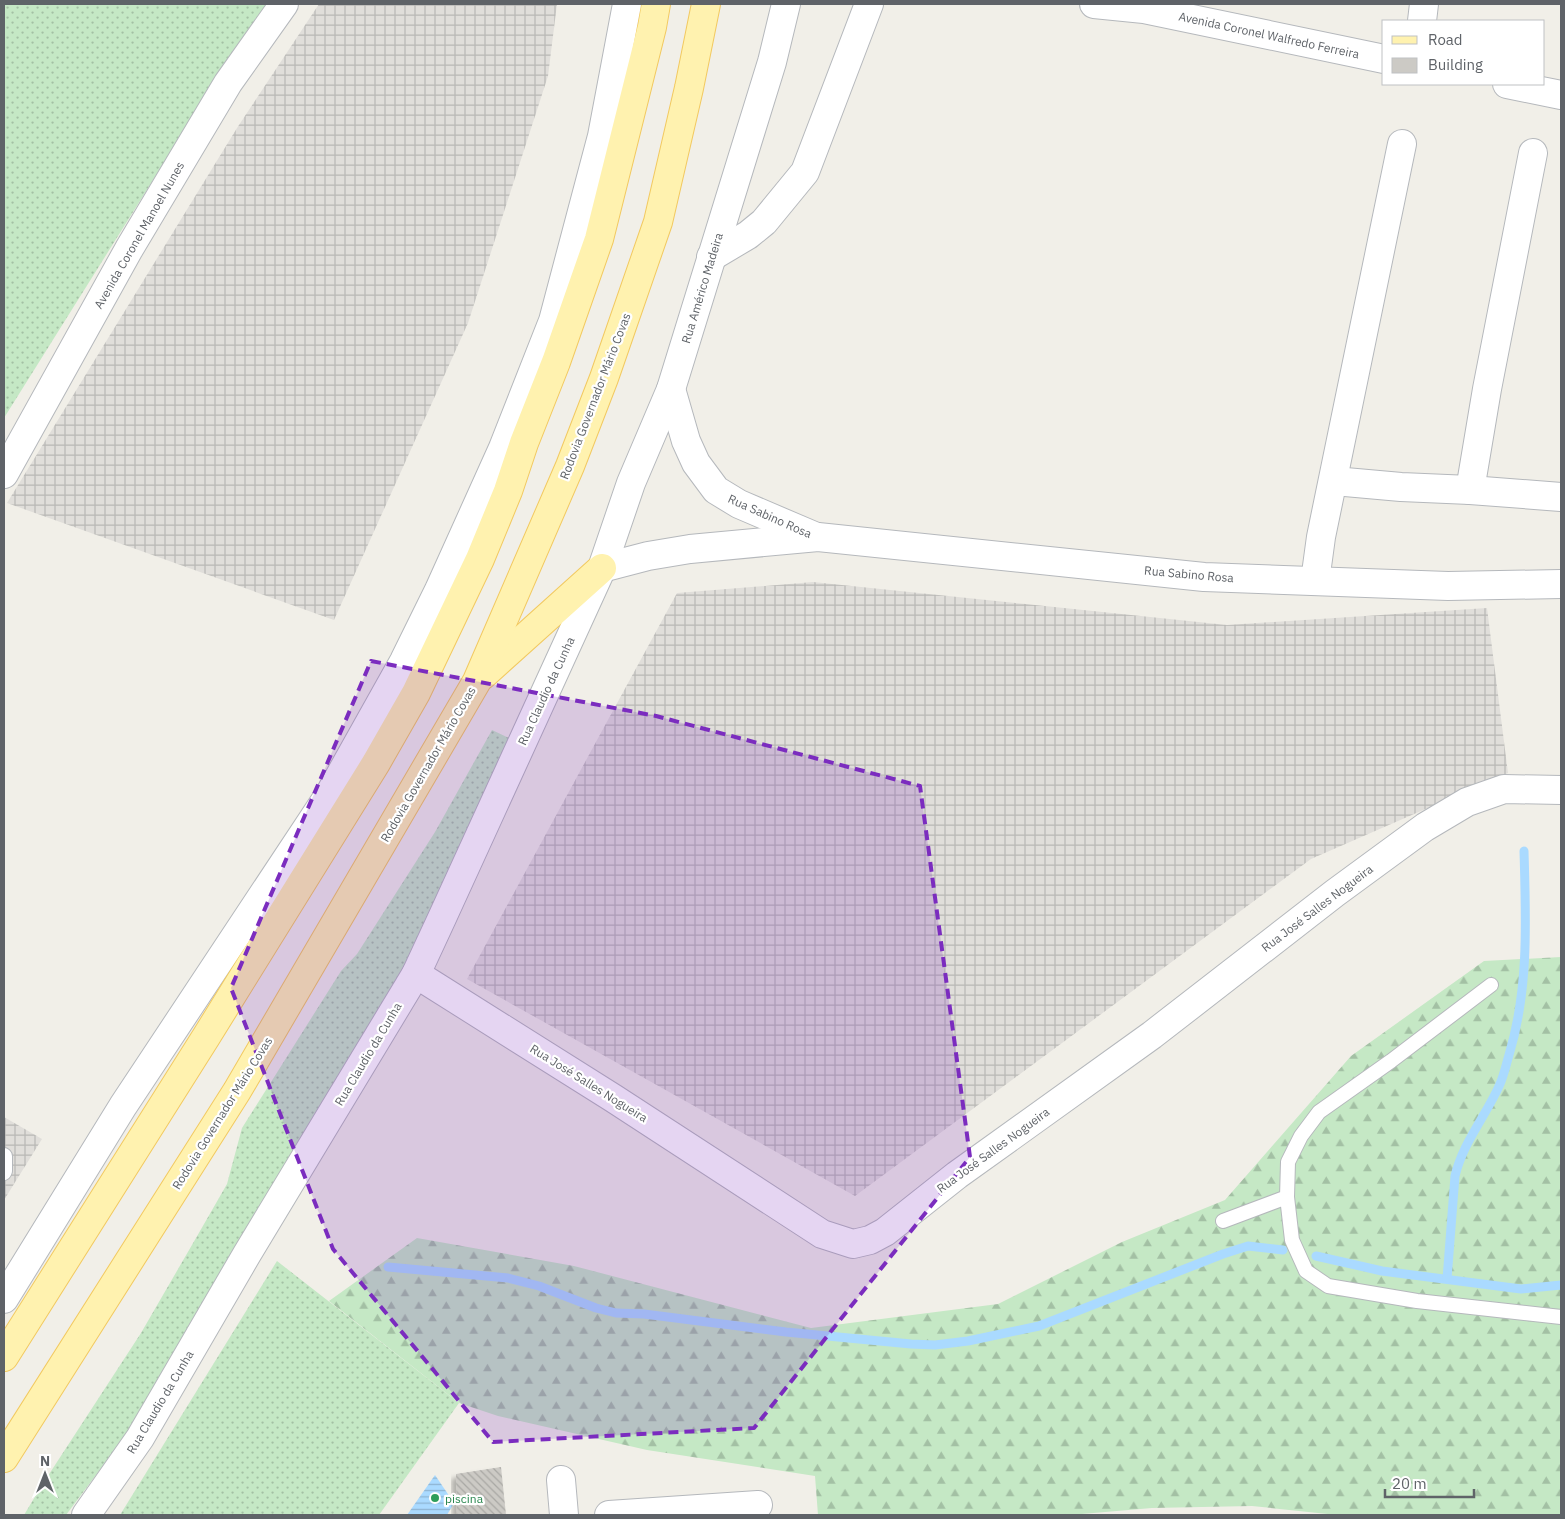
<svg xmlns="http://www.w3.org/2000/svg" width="1565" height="1519" font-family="'IBM Plex Sans',sans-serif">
	<defs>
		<pattern id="industrial-grid" width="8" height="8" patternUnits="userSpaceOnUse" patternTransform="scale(1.25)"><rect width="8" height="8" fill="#e0deda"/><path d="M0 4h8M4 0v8" fill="none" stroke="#b9b8b5"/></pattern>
		<pattern id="grass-dots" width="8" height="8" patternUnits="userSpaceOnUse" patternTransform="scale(1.25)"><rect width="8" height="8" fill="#c5e8c5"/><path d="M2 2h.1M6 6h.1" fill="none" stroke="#a3c0a4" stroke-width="1.8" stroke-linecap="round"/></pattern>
		<pattern id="forest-firs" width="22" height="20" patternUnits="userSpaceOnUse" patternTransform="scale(1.25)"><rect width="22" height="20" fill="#c5e8c5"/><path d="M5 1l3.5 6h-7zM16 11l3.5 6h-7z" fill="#a3c0a4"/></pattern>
		<pattern id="water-rules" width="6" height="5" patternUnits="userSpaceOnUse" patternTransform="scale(1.25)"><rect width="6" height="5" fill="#aadaff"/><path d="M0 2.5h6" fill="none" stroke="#8eb4d2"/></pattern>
		<pattern id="building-back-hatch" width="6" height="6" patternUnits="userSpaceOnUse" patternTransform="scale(1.25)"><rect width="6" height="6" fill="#cccac5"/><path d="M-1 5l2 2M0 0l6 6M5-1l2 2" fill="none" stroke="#a9a8a4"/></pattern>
		<filter id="shadow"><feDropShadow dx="-4.5" dy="4.5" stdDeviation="2.5" flood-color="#0004"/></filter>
	</defs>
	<rect width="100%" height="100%" fill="#f1efe8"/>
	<g fill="url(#industrial-grid)">
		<polygon points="319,4 557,4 548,76 468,323 334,620 7,503 237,128"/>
		<polygon points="813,582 1227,625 1487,608 1508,773 1311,859 855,1196 467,979 677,593"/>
		<polygon points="4,1117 42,1139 4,1200"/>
	</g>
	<g fill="url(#grass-dots)">
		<polygon points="4,4 267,4 180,137 4,418"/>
		<polygon points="492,730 511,739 406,964 138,1419 66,1515 24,1515 42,1485 141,1333 196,1238 227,1184 242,1128 341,971 357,954 435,832"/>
		<polygon points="277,1261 459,1403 379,1515 120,1515"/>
	</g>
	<polygon fill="url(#forest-firs)" points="1561,957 1561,1515 1337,1515 1252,1506 1152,1508 1070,1515 818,1515 815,1476 647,1450 498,1416 459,1403 329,1301 417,1238 574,1266 811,1328 998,1304 1122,1242 1225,1200 1351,1056 1484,961"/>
	<polygon fill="url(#water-rules)" points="435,1475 454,1503 447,1515 407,1515"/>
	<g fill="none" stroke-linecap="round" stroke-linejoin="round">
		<g stroke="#aadaff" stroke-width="9">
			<polyline points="1316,1256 1382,1271 1521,1289 1561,1285"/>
			<polyline points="388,1267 508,1278 539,1286 596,1308 616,1313 644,1314 786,1332 911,1344 935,1345 968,1341 1039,1326 1223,1254 1248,1246 1283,1250"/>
			<path d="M1447,1279L1455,1176C1463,1142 1486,1116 1500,1084C1504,1075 1506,1065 1509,1055C1529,989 1526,920 1524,851"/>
		</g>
	</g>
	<polygon fill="url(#building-back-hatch)" filter="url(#shadow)" points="501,1467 506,1515 457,1515 456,1474"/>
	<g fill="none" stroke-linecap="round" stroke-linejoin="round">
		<g stroke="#b5b8bc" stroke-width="16">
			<g id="service">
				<polyline points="4,1155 5,1156 5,1171 4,1173"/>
				<polyline points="1287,1197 1292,1240 1306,1271 1328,1286 1417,1301 1561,1317"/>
				<polyline points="1223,1221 1287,1197 1288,1162 1301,1136 1319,1112 1391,1061 1491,985"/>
			</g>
		</g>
		<g stroke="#b5b8bc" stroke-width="30">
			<g id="minor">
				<polyline points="1094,4 1144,9 1384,59"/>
				<polyline points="1422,21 1424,4"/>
				<polyline points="1507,84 1561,95"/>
				<polyline points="711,257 748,235 764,222 805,172 869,4"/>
				<polyline points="671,389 686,441 696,463 716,490 739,504 814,536"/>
				<polyline points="1334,481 1401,487 1470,490 1487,389 1533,153"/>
				<polyline points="1470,490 1561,497"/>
				<polyline points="602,568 648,556 690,549 818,537 1204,577 1448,586 1561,584"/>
				<polyline points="1315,581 1321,537 1402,144"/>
				<polyline points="416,974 613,1098 822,1234 853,1244 870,1240 885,1232 957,1175 1152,1035 1335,893 1425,827 1467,802 1504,789 1561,790"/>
				<polyline points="561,1480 564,1515"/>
				<polyline points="609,1515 758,1505"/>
			</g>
		</g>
		<g stroke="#b5b8bc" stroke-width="30">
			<g id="tertiary">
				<polyline points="4,474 129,249 228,83 284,4"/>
				<polyline points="4,1299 123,1106 329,795 404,661 439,590 503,448 553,321 602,136 627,4"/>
				<polyline points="86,1515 140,1438 247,1254 416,974 442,918 602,568 631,483 671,389 772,62 786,4"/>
			</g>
		</g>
		<g stroke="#f2c960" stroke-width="30">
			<g id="primary">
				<polyline points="483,675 602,568"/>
				<polyline points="4,1357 206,1037 376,763 416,693 480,559 508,491 524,443 556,362 599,239 652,27 656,4"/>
				<polyline points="4,1458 237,1091 477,681 570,466 604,378 658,222 689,88 706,4"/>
			</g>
		</g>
		<use href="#service" stroke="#fff" stroke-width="14"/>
		<use href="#minor" stroke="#fff" stroke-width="28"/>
		<use href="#tertiary" stroke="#fff" stroke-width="28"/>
		<use href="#primary" stroke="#fff2af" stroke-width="28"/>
	</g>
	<path fill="#7b2cbf" fill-opacity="0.2" stroke="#7b2cbf" stroke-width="4" stroke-dasharray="10 6" stroke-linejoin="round" d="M371,661L656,716L920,786L970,1157L754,1428L493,1442L333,1249L231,988Z"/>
	<circle fill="#2e9e5b" stroke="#fff" stroke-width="2" cx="435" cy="1498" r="5"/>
	<g text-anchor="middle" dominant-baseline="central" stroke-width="4.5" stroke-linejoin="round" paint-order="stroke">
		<g font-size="12" fill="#5f6368" stroke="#fff">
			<text transform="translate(1269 35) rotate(12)">Avenida Coronel Walfredo Ferreira</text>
			<text transform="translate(139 235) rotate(-60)">Avenida Coronel Manoel Nunes</text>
			<text transform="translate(702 288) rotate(-73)">Rua Américo Madeira</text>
			<text transform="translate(595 396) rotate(-69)">Rodovia Governador Mário Covas</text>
			<text transform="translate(770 516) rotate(24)">Rua Sabino Rosa</text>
			<text transform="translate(1189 574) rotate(5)">Rua Sabino Rosa</text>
			<text transform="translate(546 691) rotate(-65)">Rua Claudio da Cunha</text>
			<text transform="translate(428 764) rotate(-60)">Rodovia Governador Mário Covas</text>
			<text transform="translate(1317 908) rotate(-37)">Rua José Salles Nogueira</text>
			<text transform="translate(368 1054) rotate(-59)">Rua Claudio da Cunha</text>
			<text transform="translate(589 1083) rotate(32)">Rua José Salles Nogueira</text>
			<text transform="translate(222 1113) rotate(-58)">Rodovia Governador Mário Covas</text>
			<text transform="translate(993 1150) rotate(-36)">Rua José Salles Nogueira</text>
			<text transform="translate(160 1402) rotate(-59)">Rua Claudio da Cunha</text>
		</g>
		<g font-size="12" fill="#27864d" stroke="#fff" text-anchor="start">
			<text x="445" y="1498">piscina</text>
		</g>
	</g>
	<rect width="1565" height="1519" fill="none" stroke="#5f6368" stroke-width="10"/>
	<rect x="1382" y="20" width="162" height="65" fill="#ffffff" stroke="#bfc1c3"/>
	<rect x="1392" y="36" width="25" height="8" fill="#fff2af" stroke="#bfc1c3"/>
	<text x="1428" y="45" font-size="15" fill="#5f6368">Road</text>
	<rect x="1392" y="58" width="25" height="15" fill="#cccac5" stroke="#bfc1c3"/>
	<text x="1428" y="70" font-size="15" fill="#5f6368">Building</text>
	<g transform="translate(45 1474)" stroke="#ffffff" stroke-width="4" paint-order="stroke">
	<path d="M0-4L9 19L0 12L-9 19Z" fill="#5f6368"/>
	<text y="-8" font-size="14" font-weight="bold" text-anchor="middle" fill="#5f6368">N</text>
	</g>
	<path d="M1385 1489v8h89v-8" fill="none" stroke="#5f6368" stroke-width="2.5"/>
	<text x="1392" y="1489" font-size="15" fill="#5f6368" stroke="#ffffff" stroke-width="4" paint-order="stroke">20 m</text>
</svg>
